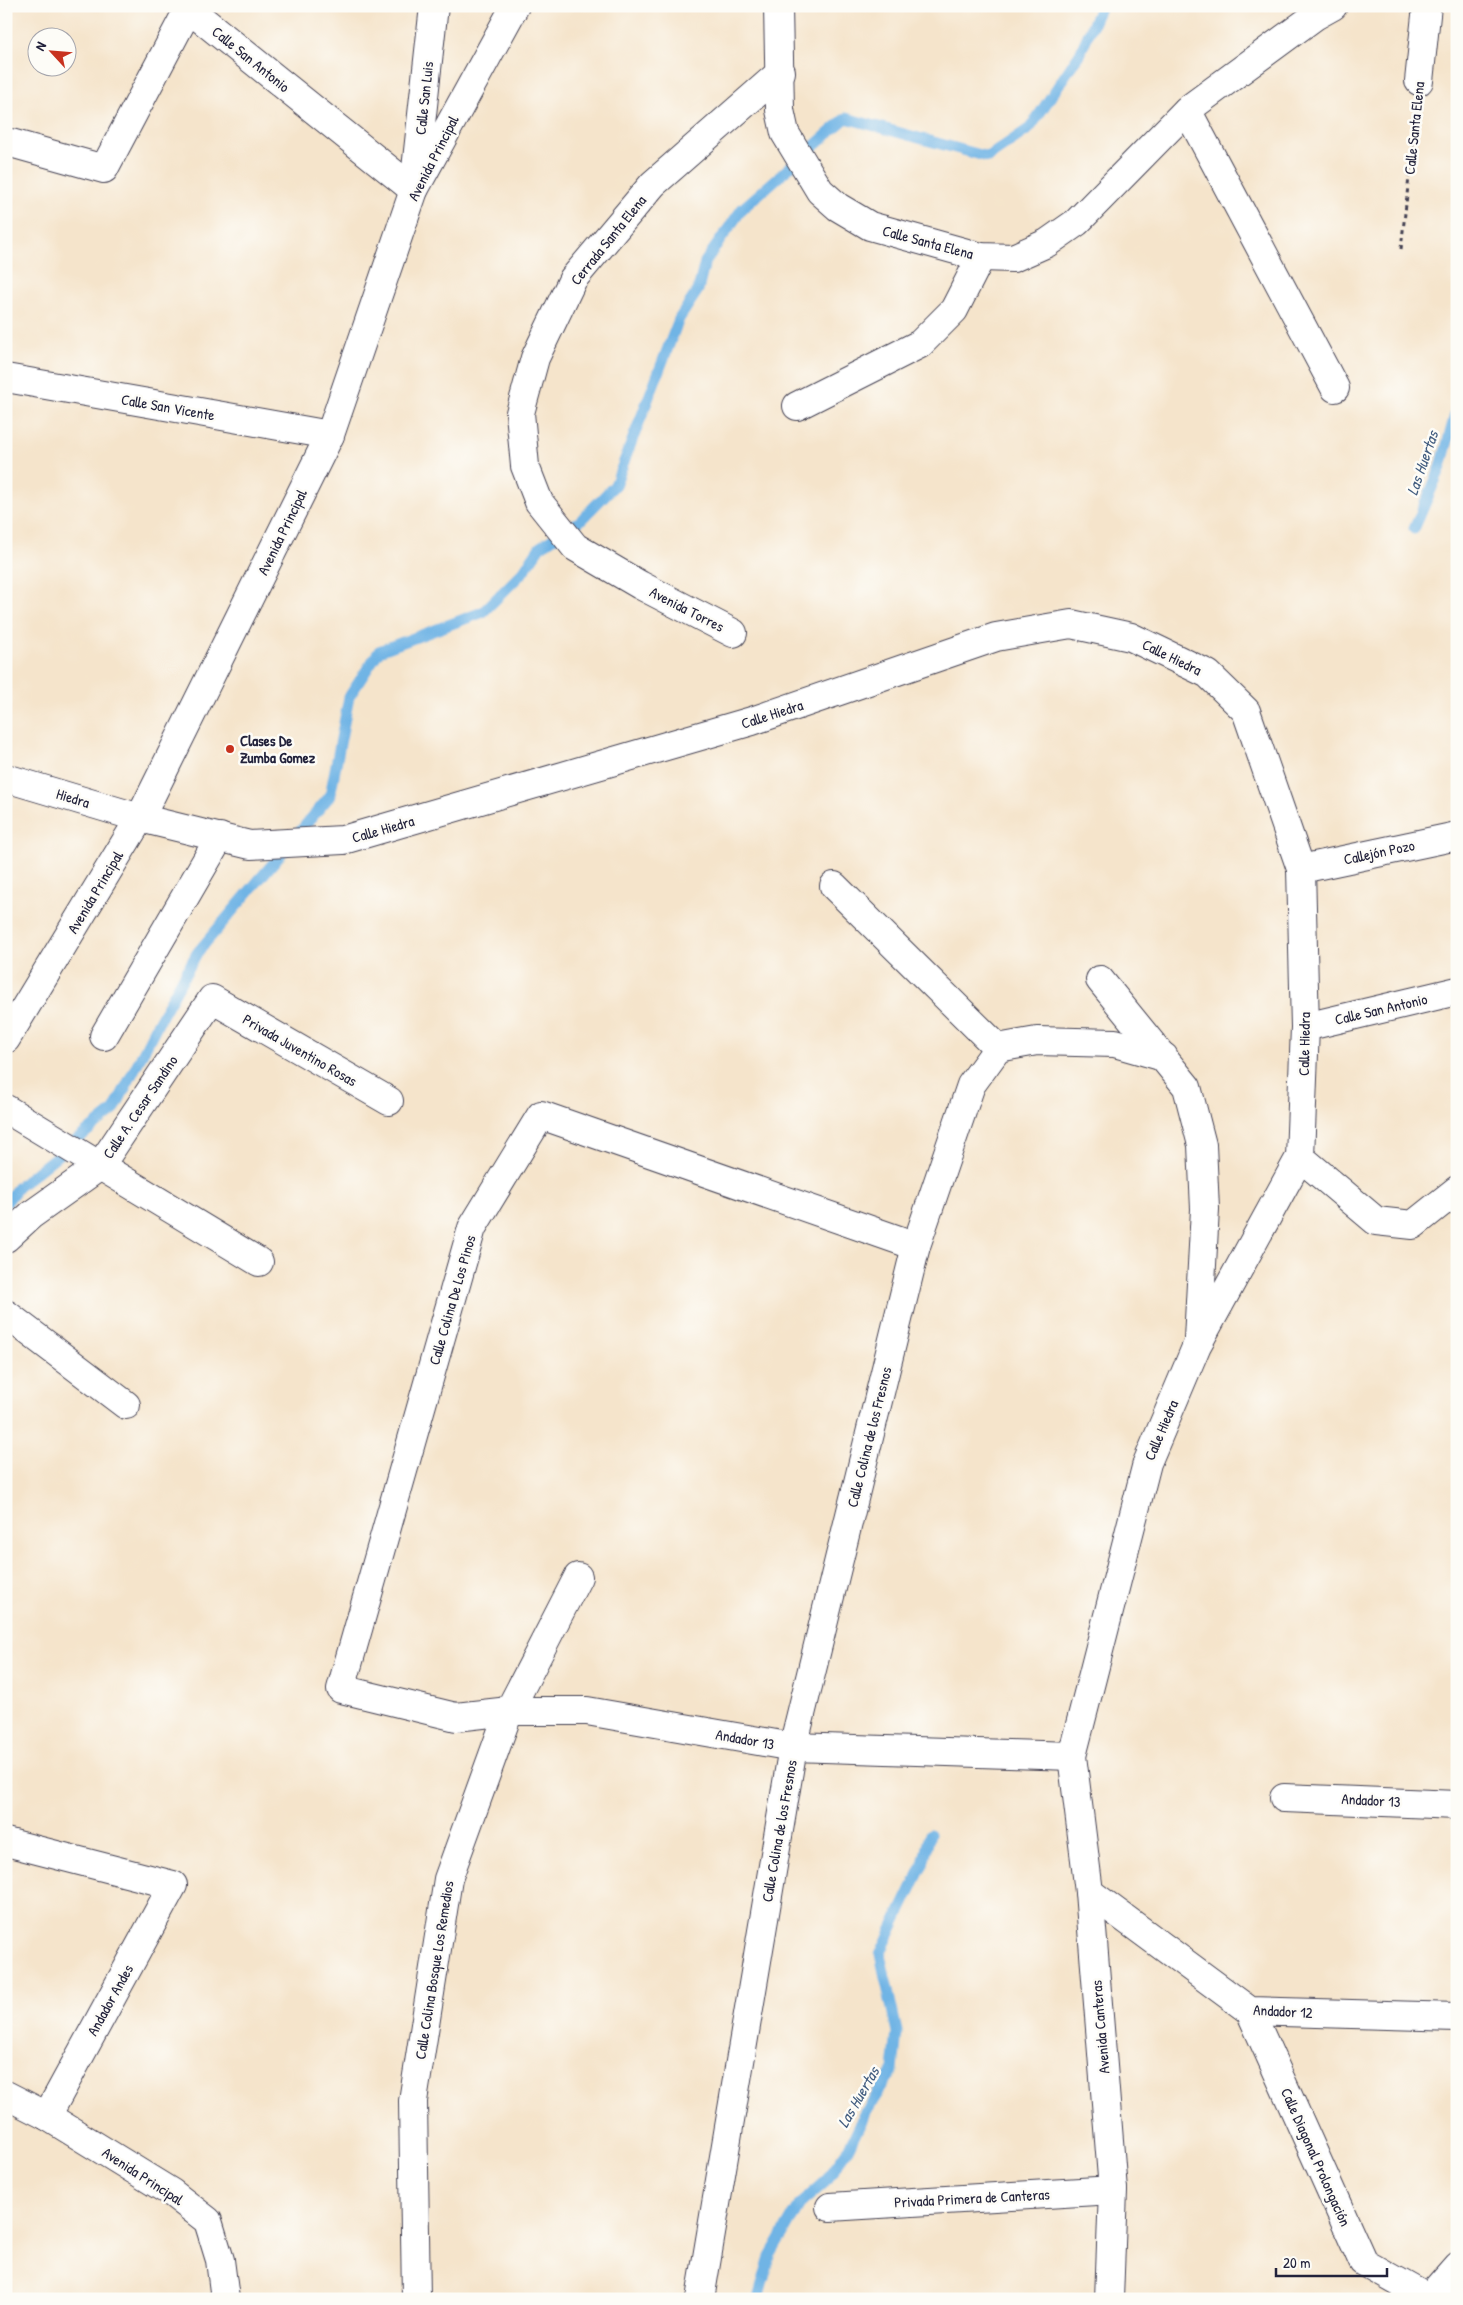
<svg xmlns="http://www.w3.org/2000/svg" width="1463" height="2305" font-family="'Patrick Hand',sans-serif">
	<rect width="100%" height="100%" fill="#fdfcf7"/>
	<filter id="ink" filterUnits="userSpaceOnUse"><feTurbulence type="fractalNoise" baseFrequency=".02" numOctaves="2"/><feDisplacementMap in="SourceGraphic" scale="10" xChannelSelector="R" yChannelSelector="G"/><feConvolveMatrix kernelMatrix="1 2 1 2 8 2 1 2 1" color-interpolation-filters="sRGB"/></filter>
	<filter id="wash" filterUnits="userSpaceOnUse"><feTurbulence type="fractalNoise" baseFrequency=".0096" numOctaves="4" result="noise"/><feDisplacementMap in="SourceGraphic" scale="20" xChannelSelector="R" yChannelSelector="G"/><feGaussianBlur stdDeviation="1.12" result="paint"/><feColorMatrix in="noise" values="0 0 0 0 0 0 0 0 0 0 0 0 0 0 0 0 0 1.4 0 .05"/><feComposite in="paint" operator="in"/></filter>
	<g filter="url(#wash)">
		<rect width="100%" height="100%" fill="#f5e4cb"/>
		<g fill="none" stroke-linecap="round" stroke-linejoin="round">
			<g stroke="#6fb4e5" stroke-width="11">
				<polyline points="1414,529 1441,467 1457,407"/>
				<polyline points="6,1203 18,1187 114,1110 159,1021 197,953 330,796 349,697 379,651 483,612 523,572 540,547 580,521 615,485 679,319 698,290 705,262 742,209 846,118 988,157 1030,128 1080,53 1101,6"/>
				<polyline points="758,2299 770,2256 800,2204 823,2184 848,2149 867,2110 893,2070 897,2032 880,1954 923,1864 930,1834"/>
			</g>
		</g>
	</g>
	<g filter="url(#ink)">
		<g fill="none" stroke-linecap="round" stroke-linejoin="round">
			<g stroke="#423f51" stroke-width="30">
				<g id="minor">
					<polyline points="778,6 780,110 785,133 820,191 838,207 870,226 981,257 1013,258 1047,243 1077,222 1187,110 1315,16 1333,6"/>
					<polyline points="189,9 414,190"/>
					<polyline points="1419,81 1427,6"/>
					<polyline points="1187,110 1335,388"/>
					<polyline points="11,143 104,169 190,6"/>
					<polyline points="415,178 434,6"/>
					<polyline points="6,378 330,435"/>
					<polyline points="797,406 920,344 954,310 981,257"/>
					<polyline points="733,633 640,585 575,547 539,502 525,466 520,413 535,358 573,279 653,184 781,72"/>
					<polyline points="6,778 140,818 250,845 343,840 752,721 996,637 1071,624 1131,637 1208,674 1246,711 1301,869 1305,1027 1300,1157 1197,1345 1147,1463 1072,1756 1089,1892 1113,2190 1109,2299"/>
					<polyline points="1301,869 1457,836"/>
					<polyline points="834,886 998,1048"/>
					<polyline points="1100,980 1187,1087 1202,1145 1205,1209 1198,1339"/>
					<polyline points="1305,1027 1457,991"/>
					<polyline points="104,1036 220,837"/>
					<polyline points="6,1039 140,818 330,435 414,190 515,6"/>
					<polyline points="6,1109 259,1262"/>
					<polyline points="1300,1157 1376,1221 1413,1225 1457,1190"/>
					<polyline points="6,1238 31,1215 100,1166 212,999 389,1101"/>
					<polyline points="916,1246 541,1115 472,1228 341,1689 456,1717 509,1711 587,1711 793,1747 1072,1756"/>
					<polyline points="6,1314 126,1405"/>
					<polyline points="1284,1798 1457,1805"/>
					<polyline points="6,1842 173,1885 47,2116"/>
					<polyline points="1089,1892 1250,2011 1457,2017"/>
					<polyline points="1250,2011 1363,2262 1429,2299"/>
					<polyline points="6,2095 47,2116 172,2193 208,2221 220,2260 225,2299"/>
					<polyline points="830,2207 1113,2190"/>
					<polyline points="416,2299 413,2101 448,1879 509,1711 578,1577"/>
					<polyline points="700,2299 793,1747 916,1246 971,1085 998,1048 1037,1041 1115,1043 1164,1057"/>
					<polyline points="1428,2299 1457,2266"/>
				</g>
			</g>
			<polyline stroke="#423f51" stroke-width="3" stroke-dasharray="4 4" stroke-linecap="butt" points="1401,249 1416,114"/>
			<use href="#minor" stroke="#fff" stroke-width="28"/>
		</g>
	</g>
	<circle fill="#c8321e" stroke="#fdfcf7" stroke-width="2" cx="230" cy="749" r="5"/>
	<g text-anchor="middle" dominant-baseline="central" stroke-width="5" stroke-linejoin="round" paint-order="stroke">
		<g font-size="15" fill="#22223b" stroke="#fdfcf7">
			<text transform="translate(251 59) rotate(39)">Calle San Antonio</text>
			<text transform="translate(424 98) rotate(-84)">Calle San Luis</text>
			<text transform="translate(1414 128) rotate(-84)">Calle Santa Elena</text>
			<text transform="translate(433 158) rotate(-63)">Avenida Principal</text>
			<text transform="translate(608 240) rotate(-51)">Cerrada Santa Elena</text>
			<text transform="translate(928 242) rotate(15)">Calle Santa Elena</text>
			<text transform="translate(168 407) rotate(10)">Calle San Vicente</text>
			<text transform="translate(282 532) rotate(-64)">Avenida Principal</text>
			<text transform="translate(687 609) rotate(27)">Avenida Torres</text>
			<text transform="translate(1172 657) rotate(26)">Calle Hiedra</text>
			<text transform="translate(772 714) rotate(-18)">Calle Hiedra</text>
			<text transform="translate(73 798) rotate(17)">Hiedra</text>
			<text transform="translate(383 829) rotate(-16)">Calle Hiedra</text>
			<text transform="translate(1379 852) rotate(-12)">Callejón Pozo</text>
			<text transform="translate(95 892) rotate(-59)">Avenida Principal</text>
			<text transform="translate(1381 1009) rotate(-13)">Calle San Antonio</text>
			<text transform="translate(1304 1044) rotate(-89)">Calle Hiedra</text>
			<text transform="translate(300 1050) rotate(30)">Privada Juventino Rosas</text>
			<text transform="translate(140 1107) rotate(-56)">Calle A. Cesar Sandino</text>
			<text transform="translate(452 1300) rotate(-74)">Calle Colina De Los Pinos</text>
			<text transform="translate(1161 1430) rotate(-67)">Calle Hiedra</text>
			<text transform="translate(869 1437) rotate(-76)">Calle Colina de los Fresnos</text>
			<text transform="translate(745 1739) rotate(10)">Andador 13</text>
			<text transform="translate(1371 1800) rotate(3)">Andador 13</text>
			<text transform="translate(779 1831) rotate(-80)">Calle Colina de los Fresnos</text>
			<text transform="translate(434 1970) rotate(-81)">Calle Colina Bosque Los Remedios</text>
			<text transform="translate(110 2000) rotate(-61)">Andador Andes</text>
			<text transform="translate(1283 2011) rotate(3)">Andador 12</text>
			<text transform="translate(1100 2027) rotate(-95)">Avenida Canteras</text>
			<text transform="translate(1316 2157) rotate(66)">Calle Diagonal Prolongación</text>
			<text transform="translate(143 2176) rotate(33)">Avenida Principal</text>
			<text transform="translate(972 2198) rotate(-3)">Privada Primera de Canteras</text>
		</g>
		<g font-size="15" font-weight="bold" fill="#22223b" stroke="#fdfcf7" text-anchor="start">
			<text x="240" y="740">Clases De<tspan x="240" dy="17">Zumba Gomez</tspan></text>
		</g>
		<g font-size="16" font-style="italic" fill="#415c7f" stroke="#fdfcf7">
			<text transform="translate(1422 463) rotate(-71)">Las Huertas</text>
			<text transform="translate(858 2097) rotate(-60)">Las Huertas</text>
		</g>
	</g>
	<rect width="1463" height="2305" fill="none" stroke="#fdfcf7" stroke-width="25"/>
	<g transform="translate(52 52) rotate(296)"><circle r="24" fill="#fdfcf7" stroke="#a5a5ac"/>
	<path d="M0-4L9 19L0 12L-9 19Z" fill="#c8321e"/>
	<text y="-8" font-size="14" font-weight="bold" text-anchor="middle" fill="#22223b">N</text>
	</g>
	<path d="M1276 2268v8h111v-8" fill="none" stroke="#22223b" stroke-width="2.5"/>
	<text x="1283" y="2268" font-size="15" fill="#22223b" stroke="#fdfcf7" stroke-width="4" paint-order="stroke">20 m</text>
</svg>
